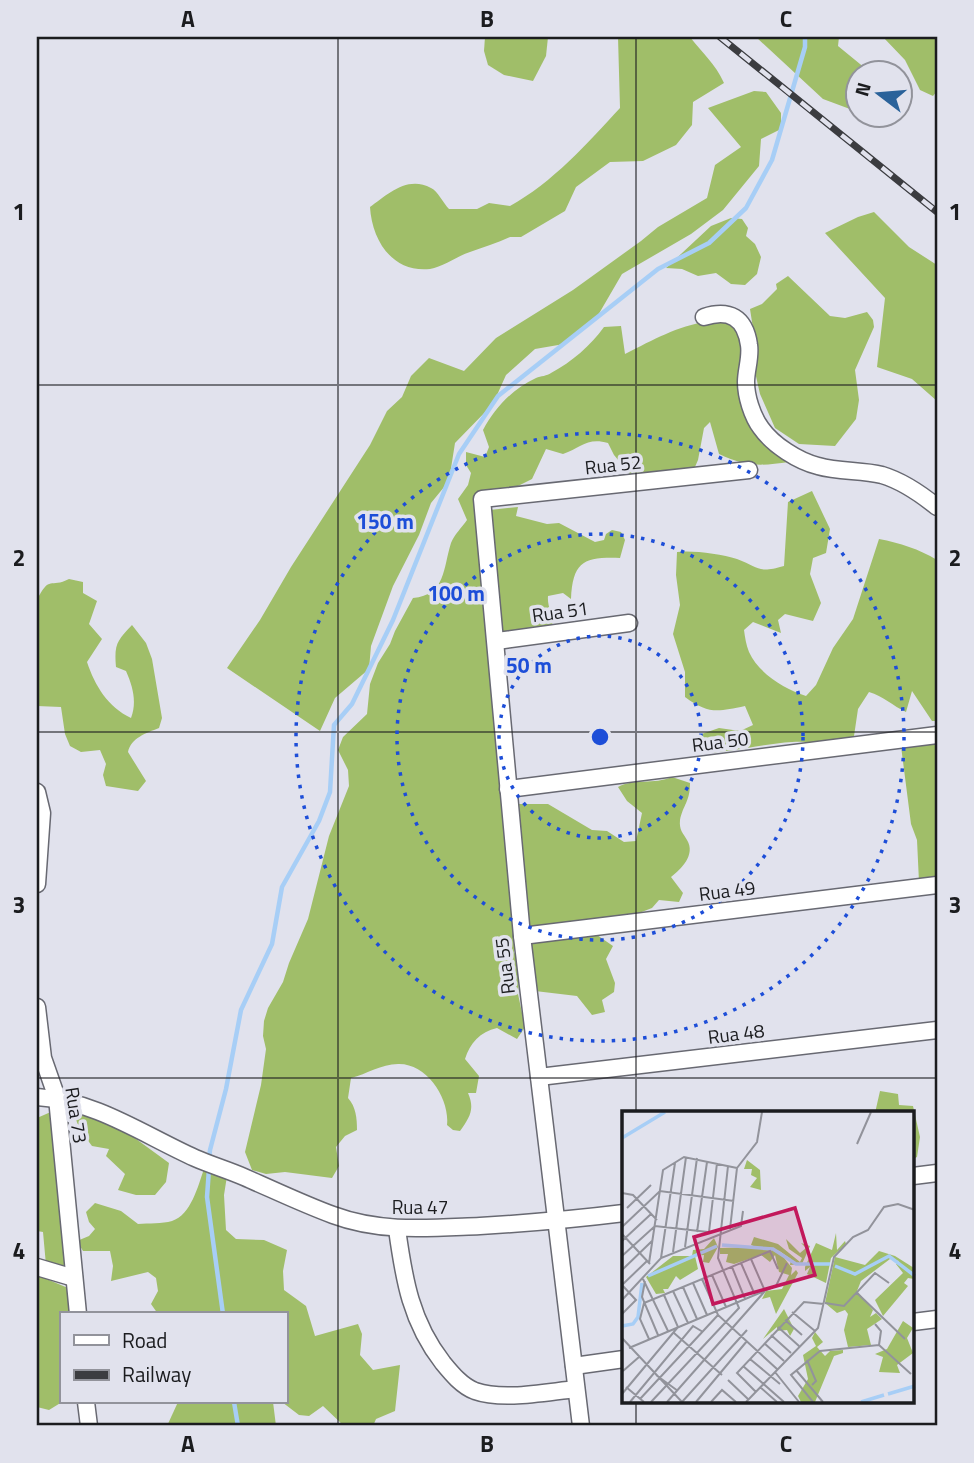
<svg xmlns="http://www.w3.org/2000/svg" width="974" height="1463" font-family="'Titillium Web',sans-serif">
	<rect width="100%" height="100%" fill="#e1e2ed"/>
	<g fill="#a0be69">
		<polygon points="485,37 548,37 546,56 533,81 504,75 488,65 484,51"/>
		<path d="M618,37H690C703,54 715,63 724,83L693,102L692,125L676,145L643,161L610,162L576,187L565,211L521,237H510C497,243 483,247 470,252C457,256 443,267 430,269C392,273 372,240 370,207C387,195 407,175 431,188C438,191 443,203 449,209H477L489,203L510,206C552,183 588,143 620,108Z"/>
		<polygon points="756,37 839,37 838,46 871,73 858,74 858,112 823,99"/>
		<polygon points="883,37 937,37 937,91 933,96 920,90 905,60"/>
		<polygon points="754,91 766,92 781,113 781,129 761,139 759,166 723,210 691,234 622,274 597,317 564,344 535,349 506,375 493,404 455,443 449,481 431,503 419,535 393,586 371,646 369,669 335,698 320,731 227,668 260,620 291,567 370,445 387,411 402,397 411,376 429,358 464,371 496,338 573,290 641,241 658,227 707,198 715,165 741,147 708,108"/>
		<polygon points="874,212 909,247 937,265 937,401 912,379 877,367 885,298 825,233 858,217"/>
		<polygon points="731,218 742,219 748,228 746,236 755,244 761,257 757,274 745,285 731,284 716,273 698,276 682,269 666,268 711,226"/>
		<polygon points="788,276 830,316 845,318 867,312 873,320 874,327 855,370 859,400 856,419 835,446 799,444 775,428 760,394 755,372 757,354 750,309 762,304 777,289 776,284"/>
		<path d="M709,321H730C746,344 744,357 737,382L741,389L743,410L789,462C761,466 746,467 719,454L710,422L704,428L698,460L691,476L633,478L614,455L608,443C587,437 581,448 563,454L546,449L532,479L518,486L495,493L480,511L518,507L516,516L547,524L559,523L595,542L604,540L606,534L612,530L621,532L625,540L620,558C584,557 573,561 571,599L563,593L548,596C547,608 554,616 552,627L492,637L487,646L491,662L501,769V807L504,824L515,937L514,952L520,963L518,994L525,1027L517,1039L497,1028C480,1032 470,1043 465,1059L479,1076L476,1093H468C475,1109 470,1117 460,1131L453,1130L447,1125C450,1099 427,1063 398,1064C381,1064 367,1074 351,1078L348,1098C356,1107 357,1118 357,1130L345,1136L336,1147L339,1166L332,1178L285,1172L266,1174L252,1170L245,1152L261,1085L266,1049L263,1036L264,1021L268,1008L283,982L289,963L308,919L329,836L349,786L348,770L338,750L343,737L367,714L370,684L378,663L390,644L395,631L413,598C446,595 443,568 451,543C454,535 462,527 467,520L458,499L468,485L471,473L466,465V452L485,457L489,447L483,430C495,408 512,389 536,378C541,376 547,376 551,373C572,362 591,345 604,327L621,326L625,354C655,339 675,327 709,321Z"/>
		<path d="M812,491L830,529L826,553L813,558L810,574L821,603L813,621L785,614L778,620L781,633L753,622L744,630C745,637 746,645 749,652C759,674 785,689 806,696L816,685L833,648L853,619L879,539C900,543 919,549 937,560V721H932L912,691L906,712C893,706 883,696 869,692L858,709L854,736L848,747C829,744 811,741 792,742C759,744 726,754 692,753L693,737L719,728L740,731L753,725L745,706C717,712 708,714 685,697V672L673,634L680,605L676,575L677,552C692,550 721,554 737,559C759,567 757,574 784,566L788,502Z"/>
		<path d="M69,579L83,582V593L97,601L89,624L102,639L87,662C95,686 108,707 131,718C137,702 133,687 126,671L116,667C114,644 117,641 132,625L146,643L152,659L162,718L159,728C146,733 131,738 128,752L146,781L138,791L106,786L103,775L106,764L100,750L81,752L70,746L65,734L61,707L37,706V600C50,574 50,589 69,579Z"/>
		<polygon points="937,741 937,879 919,882 917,840 911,824 901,746"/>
		<path d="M672,777L690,783C690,802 683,805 680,820C679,830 683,833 687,840C696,855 681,869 671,877L683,893L679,902L659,900L652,908L595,930L597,935L613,946L606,959L615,983L614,992L602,1000L605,1012L592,1015L577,996L535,991L519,804H548L592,830L607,831L624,842L636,841L642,813L627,801L618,787C634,778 654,785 672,777Z"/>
		<polygon points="880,1091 898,1094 899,1105 913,1106 920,1137 917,1157 913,1159 913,1113 875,1113"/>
		<polygon points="53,1111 68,1265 46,1265 43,1232 37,1231 37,1118"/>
		<polygon points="87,1112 121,1128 169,1163 166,1182 155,1195 136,1195 118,1190 125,1174 106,1156 109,1149 92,1146 80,1130 75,1117"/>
		<path d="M204,1169L227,1176L224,1195L226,1230L236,1239L264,1240L287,1250L283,1271L284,1290L306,1306L315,1336L358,1324L362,1334L360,1355L373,1370L400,1365L395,1411L376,1419L373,1426H344L323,1406L309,1416L299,1415L282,1402H285V1314H158L151,1304L158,1291L156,1278L148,1272L111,1281L113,1266L110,1251H83L77,1241L89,1236L95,1229L89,1222L86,1212L95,1203L121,1211L138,1224C149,1223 162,1224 172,1221C191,1215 198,1186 204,1169Z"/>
		<polygon points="37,1275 68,1288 71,1314 61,1314 62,1402 49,1410 37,1407"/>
		<polygon points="178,1402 273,1402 276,1426 167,1426"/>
	</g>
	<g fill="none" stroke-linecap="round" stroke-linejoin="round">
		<g stroke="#a7cef6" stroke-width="4.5">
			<polyline points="209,1160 210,1150 226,1089 241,1010 272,944 282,887 319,821 330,792 334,725 352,704 393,620 459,454 498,396 658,269 709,243 746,208 772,160 805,47 805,37"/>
			<polyline points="209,1169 207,1197 223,1314"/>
			<polyline points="234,1402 238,1426"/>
		</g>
		<g stroke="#686972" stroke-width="19">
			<g id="minor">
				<path d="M704,317C729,309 745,317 749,345C751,357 746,370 746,382C746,396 752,416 761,428C773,445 798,461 818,466C839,472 861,470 882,475C902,481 921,494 937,507"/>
				<polyline points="497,641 629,623"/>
				<polyline points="508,789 937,735"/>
				<polyline points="37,792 42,813 37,884"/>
				<polyline points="522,936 937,885"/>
				<polyline points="37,1007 43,1058 57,1098 78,1314"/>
				<polyline points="539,1077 937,1030"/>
				<path d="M37,1097C96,1101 142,1134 195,1158C211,1165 228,1170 244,1177C274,1190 303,1204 333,1215C381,1233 430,1228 480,1226C529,1223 576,1219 624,1213"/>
				<polyline points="913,1176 937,1173"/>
				<path d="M397,1229C404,1280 411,1322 443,1363C452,1374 462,1386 475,1391C503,1401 546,1392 576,1389"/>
				<polyline points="37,1267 74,1278"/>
				<polyline points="913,1322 937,1319"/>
				<polyline points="574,1366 624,1359"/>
				<polyline points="86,1402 89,1426"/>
				<polyline points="581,1426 522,936 482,499 749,470"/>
			</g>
		</g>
		<use href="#minor" stroke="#fff" stroke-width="16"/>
		<g stroke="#3b3c40" stroke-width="7">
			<polyline id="rail" points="720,37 937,212"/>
		</g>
		<use href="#rail" stroke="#e1e2ed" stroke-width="4.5" stroke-dasharray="13" stroke-linecap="butt"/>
	</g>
	<path fill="none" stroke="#1b1c1f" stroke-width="2" stroke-opacity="0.55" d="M338,37V1426M636,37V1113M37,385H937M37,732H937M37,1078H937M636,1402V1426"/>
	<g fill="none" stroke="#1d4ed8" stroke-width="3.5" stroke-dasharray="3.5 7">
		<circle cx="600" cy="737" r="101"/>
		<circle cx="600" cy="737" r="203"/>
		<circle cx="600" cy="737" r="304"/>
	</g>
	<g text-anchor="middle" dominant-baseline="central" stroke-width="7" stroke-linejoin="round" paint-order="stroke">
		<g font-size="19" fill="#1b1c1f" stroke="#e1e2ed">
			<text transform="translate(613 464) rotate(-6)">Rua 52</text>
			<text transform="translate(560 611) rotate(-8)">Rua 51</text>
			<text transform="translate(720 741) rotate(-7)">Rua 50</text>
			<text transform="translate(727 890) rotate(-7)">Rua 49</text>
			<text transform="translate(504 966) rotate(-97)">Rua 55</text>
			<text transform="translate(736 1033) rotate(-7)">Rua 48</text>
			<text transform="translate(77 1115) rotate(81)">Rua 73</text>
			<text x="420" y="1206">Rua 47</text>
		</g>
	</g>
	<g transform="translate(622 1111)">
		<rect width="292" height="292" fill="#e1e2ed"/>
		<path d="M125,49L138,59L139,79L128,76L135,67L129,64L130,58H122ZM214,122L215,139L223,130L224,133L209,147L204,172L185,163L188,156L183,160V156L194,132L210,139ZM132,126L156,133L178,151L180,147L167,138L164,128L178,142L184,137L179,132L188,135L180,153L168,154L169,148L156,139L170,157L169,164L174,159L176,162L154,203L148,186L140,188L144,180L160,178L167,164L157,161L153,144L148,151L139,144L112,153L104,151L106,143H98V137L134,136L129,134ZM92,127L96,136L87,152L81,151L82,144L73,145L76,158L58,169L54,165L46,178H41L43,182L34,183L24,166L51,145H70L71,139L82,138ZM257,140L273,145L292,157V168L286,167L282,172L286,175L261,205L253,189L281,162L274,153L277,150L268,148L239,170L235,180L251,199L248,206L254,202L260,208L245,218L249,234L226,236L222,219L226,203L223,199L215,202L203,192L213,146L243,154ZM162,198L172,218L168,225L165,219L155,220V216L141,228ZM281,210L291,217L285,227L291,242L275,254L278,262L257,261L261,246L253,243L265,238ZM193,221L201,231L195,236L203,245L208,240L221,239V242L212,245L193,291H179L176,285L186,268L181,244L194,235L190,227Z" fill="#a0be69"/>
		<path fill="none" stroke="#a7cef6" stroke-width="3.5" d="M0,27L43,1M100,134L151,138L174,153H208M213,155L233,163L267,145L293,165M26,165L95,135M0,215L11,213L16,206L20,172M266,283L293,275M239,291L262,284"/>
		<path fill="none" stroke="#92939b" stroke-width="2" d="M235,33L249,1M115,57L135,31L140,1M0,82L11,84L35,109M5,97L29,74M0,116L38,80L112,90M108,118L115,57M75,121L85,51M87,121L95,52M0,123L28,153M0,130L29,103M63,136L75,47M51,141L64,46M0,145L33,115L86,121M39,147L53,52M129,148L143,180M27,152L41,59L62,46L115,57M119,152L133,184M110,156L123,188M0,159L30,130M90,164L104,196M21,168L46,220M80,168L96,204L155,258M23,170L20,186L36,224M71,172L85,204M0,174L14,189L0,203M0,174L25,150M61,176L75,208M51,180L66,212M234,181L283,228M0,189L39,147L119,115L121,100M203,192L222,195L253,162L267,172M170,201L193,220M163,209L180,224M253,213L259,220L257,234M156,216L177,235M52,222L100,264M149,224L169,242M0,227L60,291L125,219M27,228L18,208L22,192L148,140L156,158M142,232L162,250M7,237L154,175L165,152M128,248L158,273M185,249L194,270L190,274M121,255L162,291M174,259L201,291M1,260L17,246M153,261L177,291M34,264L56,280M106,269L127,289M4,276L22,291M138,276L155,291M134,281L115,262L182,191L202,193M0,282V244M0,283L56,216L42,184M18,288L96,204M8,291L71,215L81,221M29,291L117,197L96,147L106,55M45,291L143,180M74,291L125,230M89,291L100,279L114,291M124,291L196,217L212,146L231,126L246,119L262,96L276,93L293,99M191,291L169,264L198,240L257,234L289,263"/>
		<path fill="#c2185b" fill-opacity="0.15" stroke="#c2185b" stroke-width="3.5" d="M173,97L193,164L91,193L72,126Z"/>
		<rect width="292" height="292" fill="none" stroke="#1b1c1f" stroke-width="3.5"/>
	</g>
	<circle cx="600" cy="737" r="10" fill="#1d4ed8" stroke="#e1e2ed" stroke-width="3.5"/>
	<g font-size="21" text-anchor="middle" font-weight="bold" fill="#1d4ed8" stroke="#e1e2ed" stroke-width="7" stroke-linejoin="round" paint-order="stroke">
		<text x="385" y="529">150 m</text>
		<text x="456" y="601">100 m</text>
		<text x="529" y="673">50 m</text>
	</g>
	<rect width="974" height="1463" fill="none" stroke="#e1e2ed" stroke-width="77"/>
	<rect x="60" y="1312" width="228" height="91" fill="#e1e2ed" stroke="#92939b" stroke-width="2"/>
	<rect x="74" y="1335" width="35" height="10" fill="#ffffff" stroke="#92939b" stroke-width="2"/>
	<text x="122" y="1348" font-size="21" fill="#1b1c1f">Road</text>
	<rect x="74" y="1370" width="35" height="10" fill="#3b3c40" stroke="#92939b" stroke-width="2"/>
	<text x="122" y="1382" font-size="21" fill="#1b1c1f">Railway</text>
	<g transform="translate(879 94) rotate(286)"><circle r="33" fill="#e1e2ed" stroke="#92939b" stroke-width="2"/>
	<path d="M0-5L12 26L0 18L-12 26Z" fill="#2a629a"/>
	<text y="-10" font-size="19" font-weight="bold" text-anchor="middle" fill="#1b1c1f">N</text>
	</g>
	<rect x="38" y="38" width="898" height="1386" fill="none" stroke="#1b1c1f" stroke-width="2.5"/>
	<g font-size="23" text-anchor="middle" font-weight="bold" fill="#1b1c1f">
		<text x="188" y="27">A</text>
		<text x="487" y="27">B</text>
		<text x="786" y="27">C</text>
		<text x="19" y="220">1</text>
		<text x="955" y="220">1</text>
		<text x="19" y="566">2</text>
		<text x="955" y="566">2</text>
		<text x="19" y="913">3</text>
		<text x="955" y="913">3</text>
		<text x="19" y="1259">4</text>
		<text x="955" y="1259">4</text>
		<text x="188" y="1452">A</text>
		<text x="487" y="1452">B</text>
		<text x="786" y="1452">C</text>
	</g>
</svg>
